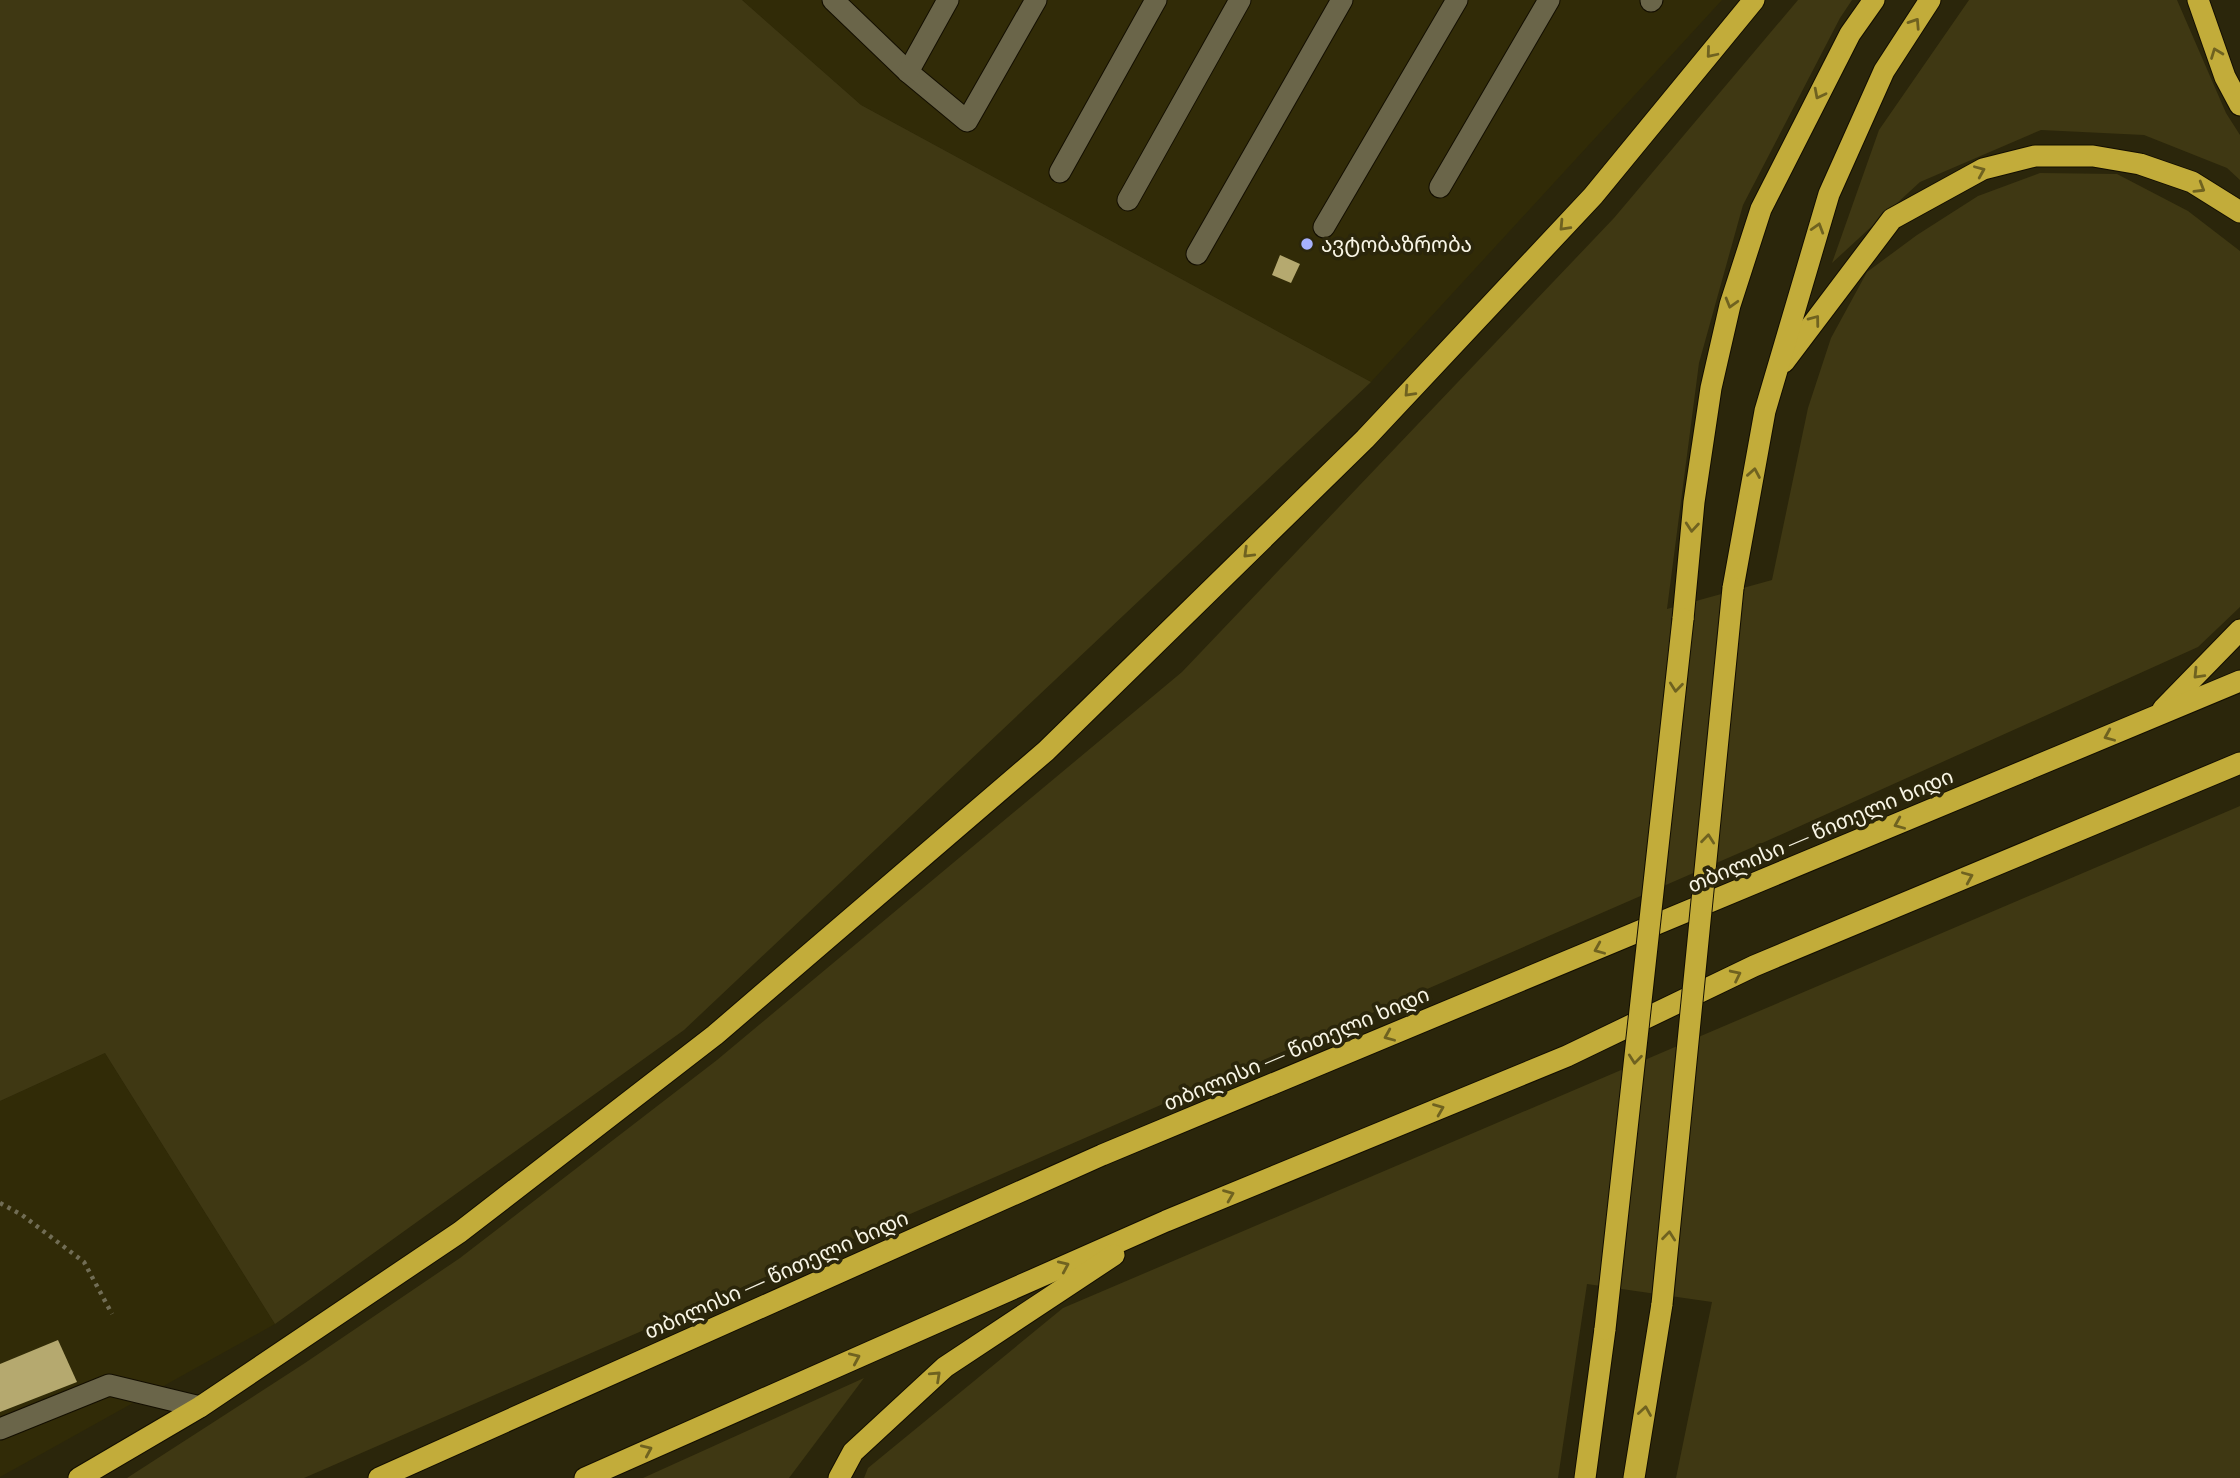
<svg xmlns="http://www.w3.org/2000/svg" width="2240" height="1478" font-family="Mulish,'Noto Sans Georgian',sans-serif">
	<rect width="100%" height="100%" fill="#2b260b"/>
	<g fill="#312b07">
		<polygon points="742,0 1722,0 1371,382 861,105"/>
		<polygon points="105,1053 275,1324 0,1477 0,1101"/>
	</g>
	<g fill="#3f3813">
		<polygon points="0,0 742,0 861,105 1371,382 684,1030 275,1324 105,1053 0,1101"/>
		<polygon points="1798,0 1852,0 1840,18 1743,205 1699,363 1667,609 1772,580 1808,408 1831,338 1867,272 1917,235 1978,196 2040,173 2117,174 2188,211 2240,251 2240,607 2198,647 1760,844 304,1478 127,1478 305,1363 460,1258 717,1060 1182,672 1614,218"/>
		<polygon points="1969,0 2177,0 2226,113 2240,135 2240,180 2227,168 2144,135 2041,130 1920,182 1832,263 1879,130"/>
		<polygon points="2240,806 2240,1478 1676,1478 1712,1302 1587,1284 1558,1478 864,1478 868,1468 1063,1308"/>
		<polygon points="864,1378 789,1478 643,1478"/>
	</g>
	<g fill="#b5a96f">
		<polygon points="1280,255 1300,264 1291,283 1272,275"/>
		<polygon points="58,1340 77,1382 0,1412 0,1364"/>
	</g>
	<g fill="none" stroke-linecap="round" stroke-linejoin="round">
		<g stroke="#130e00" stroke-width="23">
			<g id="lane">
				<polyline points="833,0 908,72 967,121 1036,0"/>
				<polyline points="1651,1 1652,0"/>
				<polyline points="908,72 948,0"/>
				<polyline points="1060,172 1156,0"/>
				<polyline points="1440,187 1549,0"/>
				<polyline points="1128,200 1240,0"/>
				<polyline points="1324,227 1457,0"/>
				<polyline points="1197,254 1342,0"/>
				<polyline points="0,1429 109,1385 200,1407"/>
			</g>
		</g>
		<g stroke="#130e00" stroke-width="23">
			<g id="highway">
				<polyline points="2198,0 2225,77 2240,105"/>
				<polyline points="1784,362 1892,219 1983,169 2035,156 2093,156 2140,164 2192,182 2240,212"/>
				<polyline points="1733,588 1765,411 1829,194 1884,71 1930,0"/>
				<polyline points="1683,619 1694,502 1711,388 1730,305 1761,209 1850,34 1874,0"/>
				<polyline points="2163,709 2240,630"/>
				<polyline points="79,1478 200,1407 460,1232 715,1035 1046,751 1365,439 1593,196 1754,0"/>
				<polyline points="379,1478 1102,1155 2240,681"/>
				<polyline points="585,1478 1166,1221 1567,1056 1754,966 2240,763"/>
				<polyline points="839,1478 853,1452 945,1367 1114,1255"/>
				<polyline points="1585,1478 1605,1329"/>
				<polyline points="1634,1478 1662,1304"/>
			</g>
		</g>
		<polyline stroke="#716d55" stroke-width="4.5" stroke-dasharray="3.5 5" stroke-linecap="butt" points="0,1203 22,1215 84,1262 112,1314"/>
		<use href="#lane" stroke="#6a6549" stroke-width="21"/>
		<use href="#highway" stroke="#c2ac3a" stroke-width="21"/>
		<g stroke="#130e00" stroke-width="23" stroke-linecap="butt">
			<g id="highway-bridge">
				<polyline points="1662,1304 1733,588"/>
				<polyline points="1605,1329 1683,619"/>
			</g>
		</g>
		<use href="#highway-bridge" stroke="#c2ac3a" stroke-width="21"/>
	</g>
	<defs><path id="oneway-chevron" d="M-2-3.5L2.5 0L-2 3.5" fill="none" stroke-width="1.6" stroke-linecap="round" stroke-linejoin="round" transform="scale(1.75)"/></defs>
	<g stroke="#6f6220">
		<use href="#oneway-chevron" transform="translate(1915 23) rotate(-57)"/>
		<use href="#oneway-chevron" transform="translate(1711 53) rotate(130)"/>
		<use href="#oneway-chevron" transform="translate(2216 53) rotate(-111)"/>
		<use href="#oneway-chevron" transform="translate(1819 94) rotate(117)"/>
		<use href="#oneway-chevron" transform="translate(1980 171) rotate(-23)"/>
		<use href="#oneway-chevron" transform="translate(2200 188) rotate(31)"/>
		<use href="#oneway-chevron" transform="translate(1564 226) rotate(133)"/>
		<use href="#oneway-chevron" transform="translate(1818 228) rotate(-73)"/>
		<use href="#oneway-chevron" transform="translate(1731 303) rotate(106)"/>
		<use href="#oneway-chevron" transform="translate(1815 320) rotate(-53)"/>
		<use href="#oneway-chevron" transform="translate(1409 392) rotate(133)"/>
		<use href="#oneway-chevron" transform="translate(1754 473) rotate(-80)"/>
		<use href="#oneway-chevron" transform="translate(1692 527) rotate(95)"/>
		<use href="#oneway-chevron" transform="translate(1248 553) rotate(136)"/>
		<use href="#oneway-chevron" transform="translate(2198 674) rotate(134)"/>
		<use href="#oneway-chevron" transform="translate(1676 687) rotate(96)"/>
		<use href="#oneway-chevron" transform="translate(2109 736) rotate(157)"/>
		<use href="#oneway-chevron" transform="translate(1899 824) rotate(157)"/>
		<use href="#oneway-chevron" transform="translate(1708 839) rotate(-84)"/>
		<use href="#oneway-chevron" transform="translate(1968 877) rotate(-23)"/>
		<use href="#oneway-chevron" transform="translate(1599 949) rotate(157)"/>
		<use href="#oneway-chevron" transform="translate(1736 975) rotate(-26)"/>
		<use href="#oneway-chevron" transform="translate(1389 1036) rotate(157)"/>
		<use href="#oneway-chevron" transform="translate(1635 1059) rotate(96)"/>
		<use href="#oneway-chevron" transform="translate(1439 1109) rotate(-22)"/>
		<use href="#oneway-chevron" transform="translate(1229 1195) rotate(-22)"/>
		<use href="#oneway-chevron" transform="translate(1669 1236) rotate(-84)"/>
		<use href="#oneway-chevron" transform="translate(1064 1266) rotate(-24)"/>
		<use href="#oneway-chevron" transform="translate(855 1358) rotate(-24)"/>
		<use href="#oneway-chevron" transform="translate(936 1376) rotate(-43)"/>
		<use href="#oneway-chevron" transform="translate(1645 1411) rotate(-81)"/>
		<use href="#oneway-chevron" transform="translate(647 1450) rotate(-24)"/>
	</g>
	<circle fill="#a7b1fc" stroke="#2b260b" stroke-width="2.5" cx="1307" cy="244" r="7"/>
	<g text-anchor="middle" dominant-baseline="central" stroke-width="7" stroke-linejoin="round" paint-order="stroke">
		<g font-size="21" fill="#f8f5e5" stroke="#2b260b" text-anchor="start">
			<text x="1321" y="244">ავტობაზრობა</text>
		</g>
		<g font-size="21" fill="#f8f5e5" stroke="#2b260b">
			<text transform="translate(1820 830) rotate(-23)">თბილისი — წითელი ხიდი</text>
			<text transform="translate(1296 1048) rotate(-23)">თბილისი — წითელი ხიდი</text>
			<text transform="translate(776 1274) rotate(-24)">თბილისი — წითელი ხიდი</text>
		</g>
	</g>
</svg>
